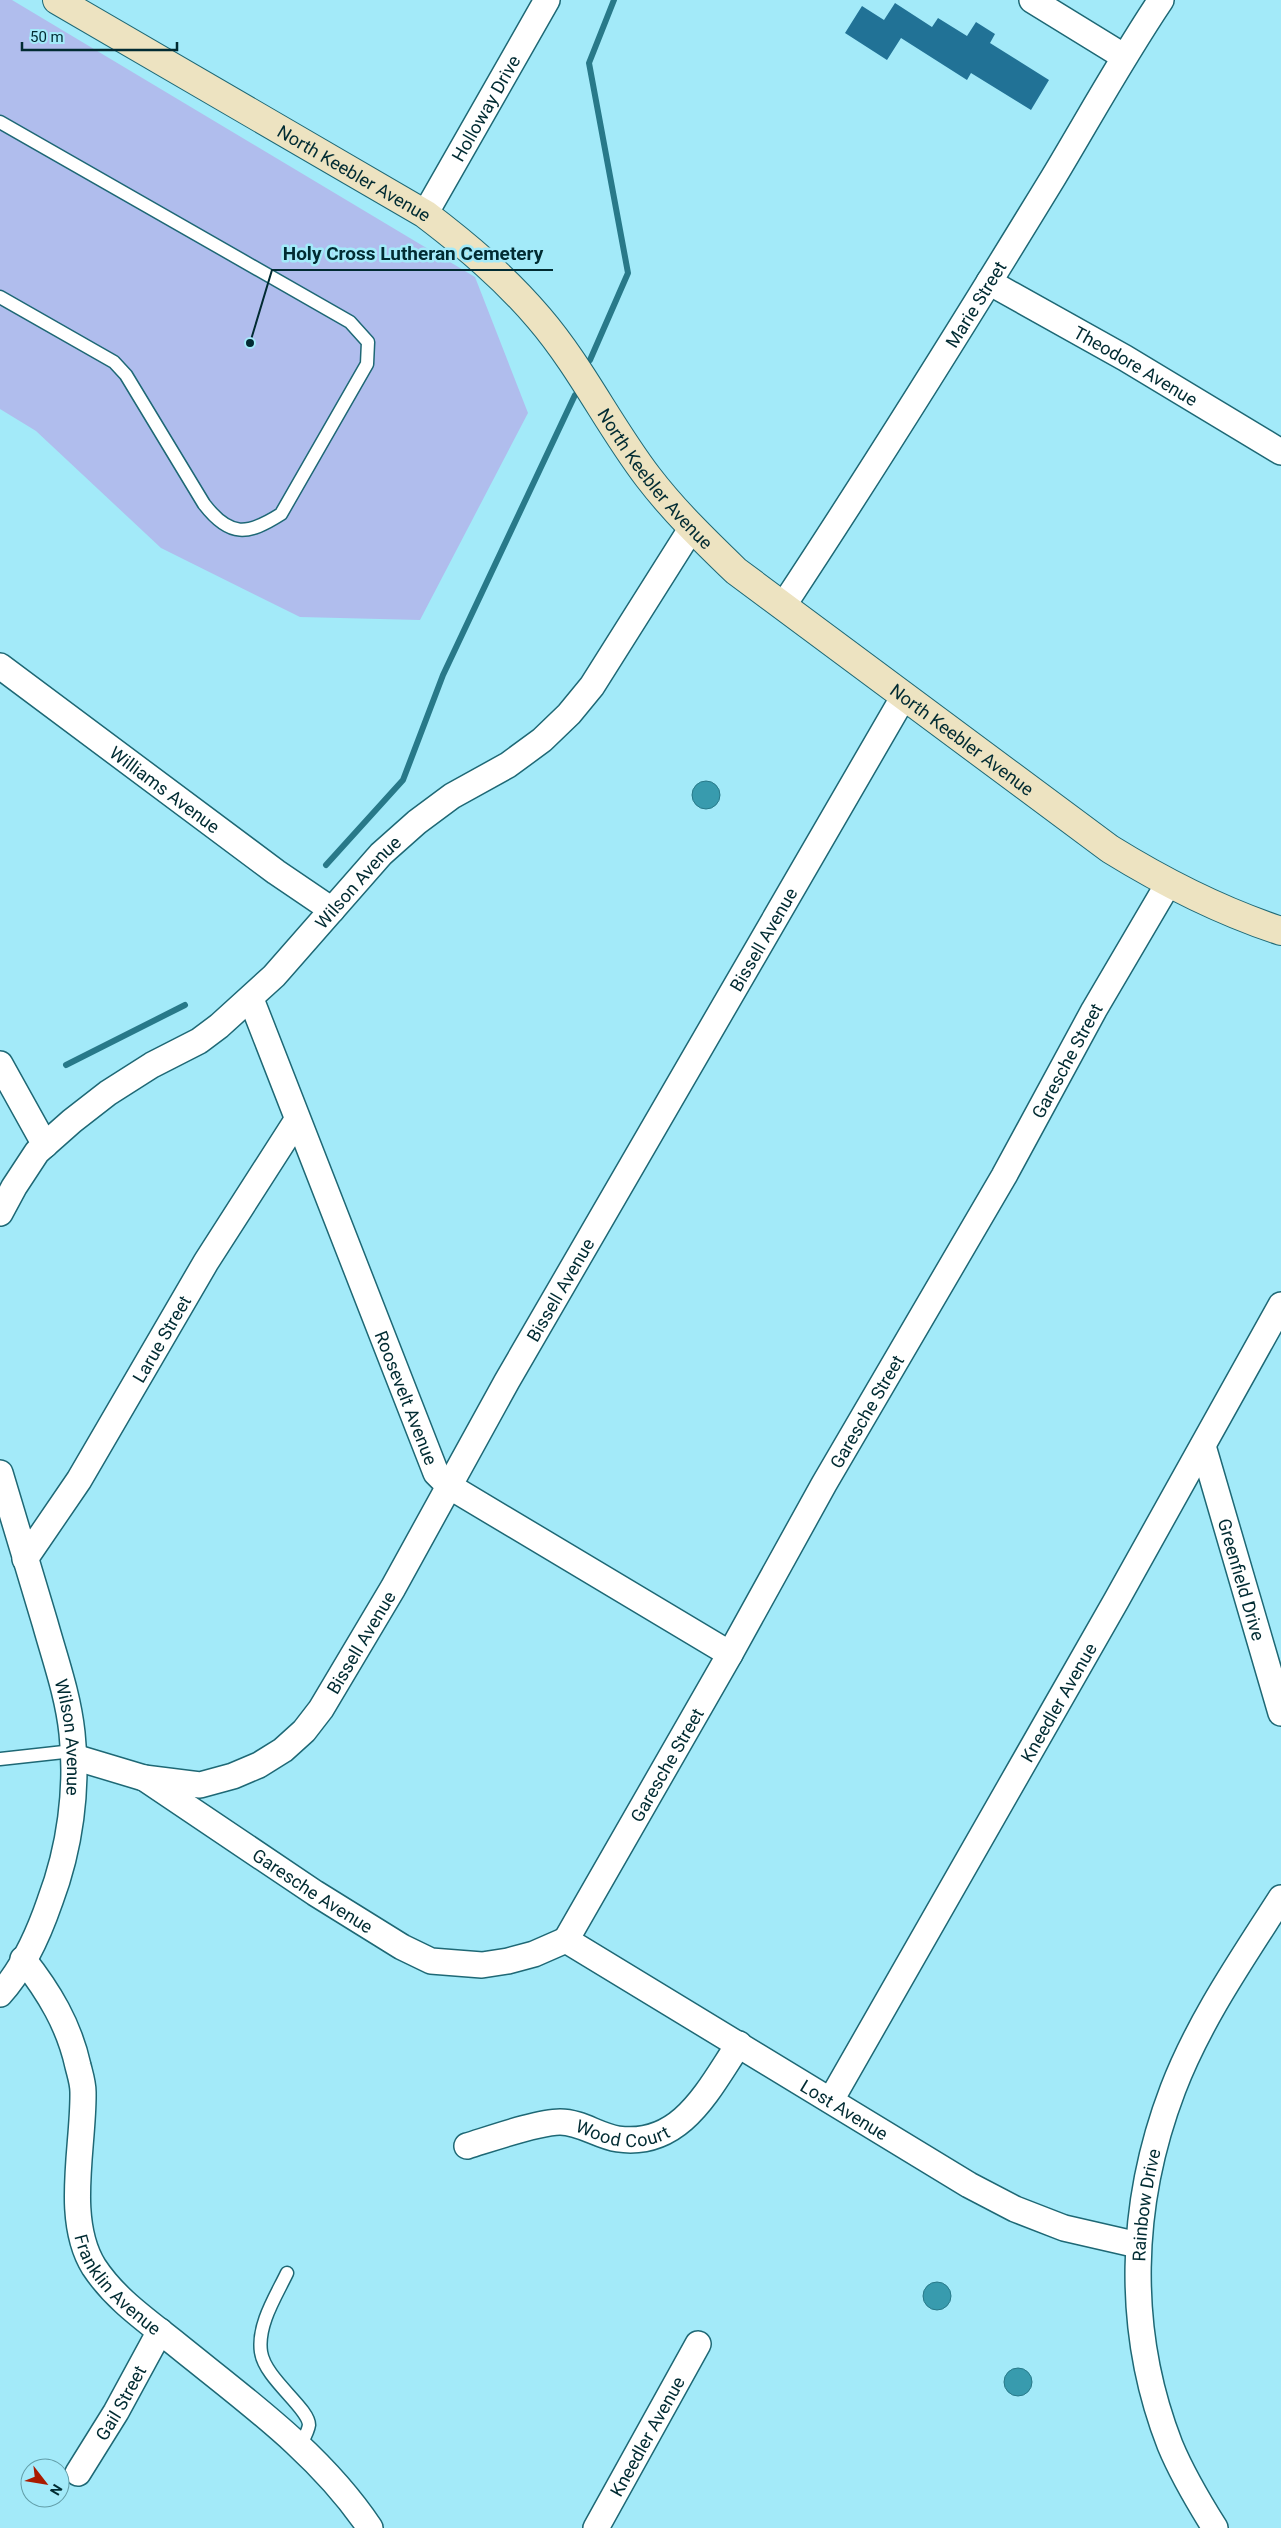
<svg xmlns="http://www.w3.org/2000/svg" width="1281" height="2528" font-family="Roboto,sans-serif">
	<rect width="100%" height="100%" fill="#a3eaf9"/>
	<polygon fill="#b0bded" points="0,0 12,0 475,277 528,413 420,620 300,617 161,548 36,431 0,409"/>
	<g fill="#389bae" stroke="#287989">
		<circle cx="706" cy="795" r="14"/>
		<circle cx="937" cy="2296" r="14"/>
		<circle cx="1018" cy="2382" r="14"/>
	</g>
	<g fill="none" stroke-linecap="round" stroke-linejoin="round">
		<g stroke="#287989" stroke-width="6">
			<polyline points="590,360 628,273 589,63 614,0"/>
			<polyline points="326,865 403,780 443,675 575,395"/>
			<polyline points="66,1065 185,1005"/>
		</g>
	</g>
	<polygon fill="#217296" points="895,3 932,27 938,18 967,36 976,22 995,34 990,43 1049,80 1031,110 971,73 967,80 901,38 887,60 845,33 862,6 884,20"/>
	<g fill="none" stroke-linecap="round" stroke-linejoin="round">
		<g stroke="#1e6875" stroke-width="15">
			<g id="lane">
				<path d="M0,122L350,322L368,342L367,364L281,514C248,535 230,538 204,504L126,375L114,362L0,297"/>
				<polyline points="0,1759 73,1751"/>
				<path d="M287,2273C276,2296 257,2325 261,2352C265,2379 309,2408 309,2425C308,2432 303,2440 300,2446"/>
			</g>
		</g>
		<g stroke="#1e6875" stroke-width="28">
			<g id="street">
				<polyline points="1032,0 1123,56"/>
				<path id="s1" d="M425,214L547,0"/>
				<path id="s2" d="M989,282L1125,358L1281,452"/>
				<path id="s3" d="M783,606C876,465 965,322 1053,178C1089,118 1122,58 1161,0"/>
				<path id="s4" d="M0,666L276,872L332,910"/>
				<path id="s5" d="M251,999L436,1473L449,1486L730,1654"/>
				<polyline points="0,1064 45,1145"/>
				<path id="s6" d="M0,1213L14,1187L37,1152L72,1121L108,1093L152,1065L199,1041L219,1026L274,976L381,854L417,822L452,796L508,765L542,740L569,714L592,686L691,529"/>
				<path id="s7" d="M1203,1446L1281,1713"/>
				<path id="s8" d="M0,1473C15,1523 30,1573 45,1623C55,1659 68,1695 72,1733C78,1789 70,1848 50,1901C39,1933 23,1969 0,1994"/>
				<path id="s9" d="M25,1559L79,1480L206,1262L297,1120"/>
				<path id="s10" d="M74,1757L144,1778L315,1893L402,1947L431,1961L482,1965L508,1961L534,1954L566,1940"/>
				<path id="s11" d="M144,1778L200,1785L233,1776L259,1765L283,1750L304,1731L321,1709L393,1588L507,1381L904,696"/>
				<path id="s12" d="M566,1940L730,1654L824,1484L1004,1176L1094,1010L1168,884"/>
				<path id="s13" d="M566,1940L969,2185L1015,2209L1064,2228L1138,2245"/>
				<path id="s14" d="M23,1959C49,1992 69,2025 78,2066C80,2074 83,2083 83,2092C84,2146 64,2219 94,2267C115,2299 146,2320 176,2344C245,2400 320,2453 370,2528"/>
				<path id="s15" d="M831,2100L1116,1601L1281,1305"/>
				<path id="s16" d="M467,2146C490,2139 538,2122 560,2122C581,2122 598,2136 618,2139C682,2148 709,2088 739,2044"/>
				<path id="s17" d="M78,2473L116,2412L160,2331"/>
				<path id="s18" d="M596,2528L698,2344"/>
				<path id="s19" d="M1215,2528C1198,2501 1182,2474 1170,2445C1125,2330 1129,2204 1173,2089C1199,2021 1242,1959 1281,1898"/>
			</g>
		</g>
		<g stroke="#1e6875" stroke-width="30">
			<g id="secondary">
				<path id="s20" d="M57,0L425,214C467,246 505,278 539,318C581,367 609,426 648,477C674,511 705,541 736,571L1110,849C1165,883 1220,911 1281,931"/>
			</g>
		</g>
		<use href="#lane" stroke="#fff" stroke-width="12"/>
		<use href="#street" stroke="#fff" stroke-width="25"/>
		<use href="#secondary" stroke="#ede3c1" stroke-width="28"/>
	</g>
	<g text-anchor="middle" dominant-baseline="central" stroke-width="5" stroke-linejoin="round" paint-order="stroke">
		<g font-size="18" fill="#012b32" stroke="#a3eaf9">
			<text stroke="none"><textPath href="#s1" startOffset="122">Holloway Drive</textPath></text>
			<text stroke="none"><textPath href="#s20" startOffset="344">North Keebler Avenue</textPath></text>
			<text stroke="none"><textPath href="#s3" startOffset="358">Marie Street</textPath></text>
			<text stroke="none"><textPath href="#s2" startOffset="169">Theodore Avenue</textPath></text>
			<text stroke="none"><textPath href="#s20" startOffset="779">North Keebler Avenue</textPath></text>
			<text stroke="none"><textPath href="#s20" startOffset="1184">North Keebler Avenue</textPath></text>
			<text stroke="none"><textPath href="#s4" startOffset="206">Williams Avenue</textPath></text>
			<text stroke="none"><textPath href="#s6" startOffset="494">Wilson Avenue</textPath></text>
			<text stroke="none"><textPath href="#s11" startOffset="1091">Bissell Avenue</textPath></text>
			<text stroke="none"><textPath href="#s12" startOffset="1012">Garesche Street</textPath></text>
			<text stroke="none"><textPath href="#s11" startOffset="686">Bissell Avenue</textPath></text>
			<text stroke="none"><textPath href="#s9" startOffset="259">Larue Street</textPath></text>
			<text stroke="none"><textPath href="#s5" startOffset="428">Roosevelt Avenue</textPath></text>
			<text stroke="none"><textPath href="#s12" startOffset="608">Garesche Street</textPath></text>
			<text stroke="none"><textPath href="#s7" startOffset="139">Greenfield Drive</textPath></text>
			<text stroke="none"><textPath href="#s11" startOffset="281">Bissell Avenue</textPath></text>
			<text stroke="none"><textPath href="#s15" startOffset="458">Kneedler Avenue</textPath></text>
			<text stroke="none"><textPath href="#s8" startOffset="274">Wilson Avenue</textPath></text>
			<text stroke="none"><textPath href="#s12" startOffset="202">Garesche Street</textPath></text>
			<text stroke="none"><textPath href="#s10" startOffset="276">Garesche Avenue</textPath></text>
			<text stroke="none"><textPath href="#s13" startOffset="326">Lost Avenue</textPath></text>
			<text stroke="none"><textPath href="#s16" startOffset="161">Wood Court</textPath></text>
			<text stroke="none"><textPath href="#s19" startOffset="339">Rainbow Drive</textPath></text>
			<text stroke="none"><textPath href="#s14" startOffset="354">Franklin Avenue</textPath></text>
			<text stroke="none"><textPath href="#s17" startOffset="82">Gail Street</textPath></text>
			<text stroke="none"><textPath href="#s18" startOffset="105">Kneedler Avenue</textPath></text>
		</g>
	</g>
	<path fill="none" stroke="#012b32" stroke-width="2" d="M250 343L272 270H553"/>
	<circle fill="#012b32" stroke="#a3eaf9" stroke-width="2" cx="250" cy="343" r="5"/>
	<g font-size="19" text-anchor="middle" font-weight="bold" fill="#012b32" stroke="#a3eaf9" stroke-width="5" stroke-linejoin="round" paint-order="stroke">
		<text x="413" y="260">Holy Cross Lutheran Cemetery</text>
	</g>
	<g transform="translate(45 2483) rotate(121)"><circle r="24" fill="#a3eaf9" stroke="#629ea9"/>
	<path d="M0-4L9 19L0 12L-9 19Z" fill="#aa1b00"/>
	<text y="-8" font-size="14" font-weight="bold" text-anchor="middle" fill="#012b32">N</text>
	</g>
	<path d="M22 42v8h155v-8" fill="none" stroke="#012b32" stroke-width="2.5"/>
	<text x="30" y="42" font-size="15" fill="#012b32" stroke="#a3eaf9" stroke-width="4" paint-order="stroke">50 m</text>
</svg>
